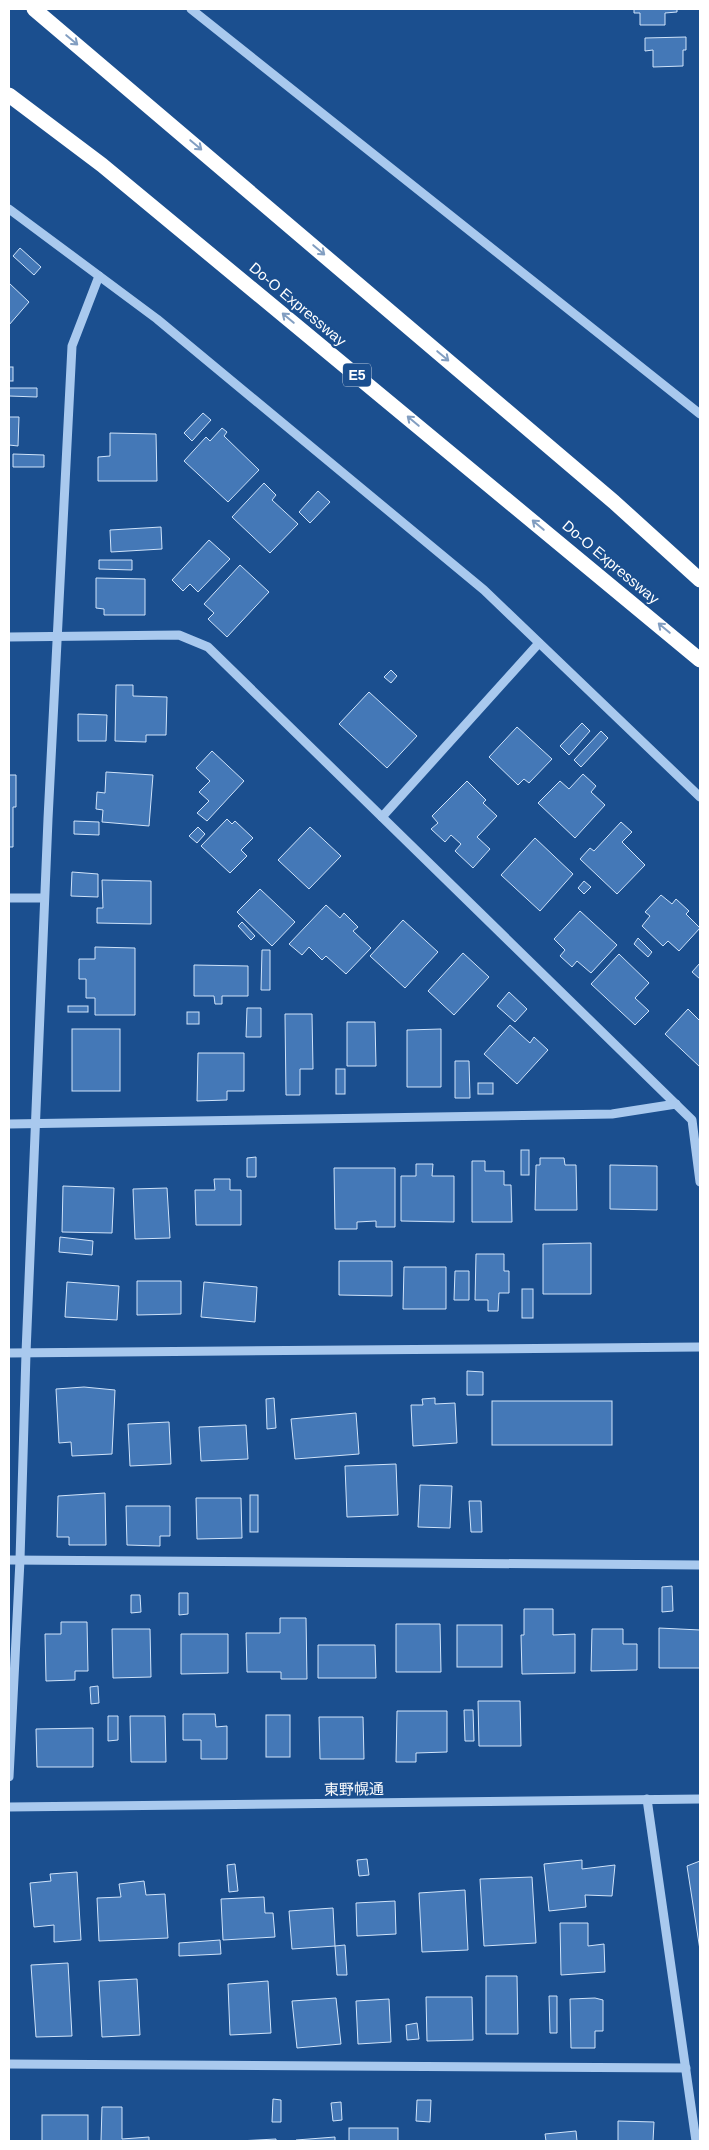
<svg xmlns="http://www.w3.org/2000/svg" width="709" height="2150" font-family="Arial,'Noto Sans JP',sans-serif">
	<rect width="100%" height="100%" fill="#1b4f8f"/>
	<g fill="#4478b7" stroke="#cfe3fa">
		<polygon points="634,9 677,9 677,12 665,13 665,25 640,25 640,13 634,13"/>
		<polygon points="686,37 686,50 683,50 683,66 653,67 653,50 645,51 645,38"/>
		<polygon points="20,248 41,267 34,275 13,256"/>
		<polygon points="9,283 29,302 9,325"/>
		<rect x="9" y="367" width="4" height="14"/>
		<polygon points="9,388 37,388 37,397 9,396"/>
		<polygon points="203,413 211,420 192,441 184,433"/>
		<polygon points="9,417 19,417 18,446 9,445"/>
		<polygon points="222,428 227,432 224,436 259,470 228,502 184,461 206,437 210,441"/>
		<polygon points="110,433 156,434 157,481 98,481 98,457 110,456"/>
		<polygon points="13,454 44,455 44,467 13,467"/>
		<polygon points="264,483 276,495 272,500 298,524 270,553 232,517"/>
		<polygon points="318,491 330,502 310,523 299,512"/>
		<polygon points="161,527 162,549 111,552 110,530"/>
		<polygon points="209,540 230,559 198,592 190,584 183,591 172,580"/>
		<polygon points="99,560 132,560 132,570 99,569"/>
		<polygon points="240,565 269,592 227,637 208,619 214,613 204,604"/>
		<polygon points="96,578 145,579 145,615 104,615 104,609 96,608"/>
		<polygon points="391,670 397,676 391,683 384,677"/>
		<polygon points="116,685 133,685 133,696 167,697 166,735 146,735 146,742 115,741"/>
		<polygon points="369,692 417,736 387,768 339,724"/>
		<polygon points="78,714 107,715 106,741 78,741"/>
		<polygon points="582,723 590,731 569,755 560,746"/>
		<polygon points="517,727 552,759 529,783 524,779 518,785 489,757"/>
		<polygon points="601,731 608,738 581,767 574,760"/>
		<polygon points="212,751 244,781 207,821 197,813 209,801 199,792 210,781 196,768"/>
		<polygon points="106,772 153,775 149,826 102,822 103,810 96,809 97,792 105,793"/>
		<polygon points="583,774 596,786 591,792 605,805 575,838 538,803 560,781 569,789"/>
		<polygon points="9,775 16,775 16,807 13,807 13,847 9,847"/>
		<polygon points="467,781 486,800 483,803 497,816 477,837 490,849 473,868 455,851 461,844 451,835 445,842 431,829 438,823 432,816"/>
		<polygon points="227,819 232,824 235,821 253,838 241,850 247,856 230,873 201,846"/>
		<polygon points="74,821 99,822 99,835 74,834"/>
		<polygon points="621,822 632,832 622,842 645,865 617,894 580,859 590,848 594,851"/>
		<polygon points="198,827 205,834 197,843 189,836"/>
		<polygon points="310,827 341,856 309,889 278,860"/>
		<polygon points="535,838 573,874 540,911 501,875"/>
		<polygon points="72,872 98,874 98,897 71,896"/>
		<polygon points="102,880 151,881 151,924 97,923 97,908 103,908"/>
		<polygon points="584,881 591,887 584,894 578,888"/>
		<polygon points="260,889 295,922 272,946 237,912"/>
		<polygon points="661,895 672,904 676,899 689,911 686,914 700,928 679,951 668,941 663,946 642,926 650,916 645,912"/>
		<polygon points="326,905 340,918 344,913 358,927 353,931 371,948 346,974 326,956 322,960 309,947 302,955 289,944"/>
		<polygon points="580,911 617,945 591,973 577,961 572,967 560,956 565,950 554,939"/>
		<polygon points="403,920 438,952 405,988 370,956"/>
		<polygon points="242,922 255,936 251,940 238,926"/>
		<polygon points="638,938 652,952 648,957 634,944"/>
		<polygon points="95,947 135,948 135,1015 95,1015 95,998 86,998 86,979 79,979 79,959 95,959"/>
		<polygon points="262,950 270,950 270,990 261,990"/>
		<polygon points="463,953 489,977 454,1015 428,991"/>
		<polygon points="619,954 649,983 635,998 649,1011 635,1025 591,984"/>
		<polygon points="700,963 700,979 692,972"/>
		<polygon points="194,965 248,966 248,996 222,996 222,1004 215,1004 214,996 194,996"/>
		<polygon points="509,992 527,1009 515,1022 497,1006"/>
		<rect x="68" y="1006" width="20" height="6"/>
		<polygon points="247,1008 261,1008 261,1037 246,1037"/>
		<polygon points="688,1009 700,1021 700,1067 665,1034"/>
		<rect x="187" y="1012" width="12" height="12"/>
		<polygon points="285,1014 312,1014 313,1069 300,1069 300,1095 286,1095"/>
		<polygon points="347,1022 375,1022 376,1066 347,1066"/>
		<polygon points="510,1025 530,1043 534,1037 548,1050 517,1084 484,1054"/>
		<rect x="72" y="1029" width="48" height="62"/>
		<polygon points="441,1029 441,1087 407,1087 407,1030"/>
		<polygon points="198,1053 244,1053 244,1091 227,1091 227,1100 197,1101"/>
		<polygon points="455,1061 469,1061 470,1098 455,1098"/>
		<rect x="336" y="1069" width="9" height="25"/>
		<rect x="478" y="1083" width="15" height="11"/>
		<rect x="521" y="1150" width="8" height="25"/>
		<polygon points="256,1157 256,1177 247,1177 247,1158"/>
		<polygon points="540,1158 564,1158 565,1165 576,1165 577,1210 535,1210 536,1165 540,1165"/>
		<polygon points="472,1161 485,1161 485,1171 504,1171 504,1185 511,1185 512,1222 472,1222"/>
		<polygon points="416,1164 433,1164 432,1176 454,1176 454,1222 401,1221 401,1176 416,1176"/>
		<polygon points="610,1165 657,1166 657,1210 610,1209"/>
		<polygon points="334,1168 395,1168 395,1227 376,1227 376,1221 357,1222 357,1229 335,1229"/>
		<polygon points="214,1179 230,1179 230,1190 241,1190 241,1225 196,1225 195,1190 215,1190"/>
		<polygon points="63,1186 114,1188 112,1233 62,1232"/>
		<polygon points="167,1188 170,1238 135,1239 133,1189"/>
		<polygon points="60,1237 93,1241 92,1255 59,1252"/>
		<polygon points="591,1243 591,1294 543,1294 543,1244"/>
		<polygon points="476,1254 504,1254 504,1271 509,1271 509,1293 499,1293 498,1311 488,1311 488,1300 475,1300"/>
		<polygon points="339,1261 392,1261 392,1296 339,1295"/>
		<polygon points="404,1267 446,1267 446,1309 403,1309"/>
		<polygon points="455,1271 469,1271 469,1300 454,1300"/>
		<polygon points="137,1281 181,1281 181,1314 137,1315"/>
		<polygon points="67,1282 119,1286 117,1320 65,1317"/>
		<polygon points="204,1282 257,1287 255,1322 201,1317"/>
		<rect x="522" y="1289" width="11" height="29"/>
		<polygon points="467,1371 483,1372 483,1395 467,1395"/>
		<polygon points="84,1387 115,1390 112,1454 72,1456 71,1442 59,1443 56,1389"/>
		<polygon points="274,1398 276,1428 267,1429 266,1399"/>
		<polygon points="435,1398 435,1404 455,1403 457,1443 413,1446 411,1405 423,1405 422,1399"/>
		<rect x="492" y="1401" width="120" height="44"/>
		<polygon points="356,1413 359,1454 295,1459 291,1419"/>
		<polygon points="169,1422 171,1464 130,1466 128,1424"/>
		<polygon points="246,1425 248,1459 201,1461 199,1427"/>
		<polygon points="396,1464 398,1515 347,1517 345,1466"/>
		<polygon points="420,1485 452,1486 450,1528 418,1527"/>
		<polygon points="105,1493 106,1545 69,1545 69,1537 57,1537 58,1496"/>
		<rect x="250" y="1495" width="8" height="37"/>
		<polygon points="196,1498 241,1498 242,1538 197,1539"/>
		<polygon points="469,1501 481,1501 482,1532 471,1532"/>
		<polygon points="126,1506 170,1506 170,1536 160,1536 160,1546 127,1545"/>
		<polygon points="672,1586 673,1611 662,1612 662,1587"/>
		<polygon points="179,1593 188,1593 188,1614 179,1615"/>
		<polygon points="131,1595 140,1595 141,1612 131,1613"/>
		<polygon points="524,1609 553,1609 553,1635 575,1634 575,1673 522,1674 521,1635 524,1635"/>
		<polygon points="280,1618 306,1618 307,1679 281,1679 281,1672 247,1672 246,1633 280,1633"/>
		<polygon points="61,1622 87,1622 88,1671 75,1671 75,1680 46,1681 45,1634 61,1634"/>
		<polygon points="396,1624 440,1624 441,1672 396,1672"/>
		<rect x="457" y="1625" width="45" height="42"/>
		<polygon points="659,1628 700,1630 700,1668 659,1668"/>
		<polygon points="112,1629 150,1629 151,1677 113,1678"/>
		<polygon points="592,1629 623,1629 623,1644 637,1644 637,1670 591,1671"/>
		<polygon points="181,1634 228,1634 228,1673 181,1674"/>
		<polygon points="318,1645 375,1645 376,1678 318,1678"/>
		<polygon points="98,1686 99,1703 91,1704 90,1687"/>
		<polygon points="478,1701 520,1701 521,1746 479,1746"/>
		<polygon points="464,1710 473,1710 474,1741 465,1741"/>
		<polygon points="397,1711 447,1711 447,1752 416,1753 416,1762 396,1762"/>
		<polygon points="183,1714 215,1714 216,1727 227,1726 227,1759 201,1759 201,1740 183,1740"/>
		<rect x="266" y="1715" width="24" height="42"/>
		<polygon points="108,1716 118,1716 118,1740 108,1741"/>
		<polygon points="130,1716 165,1716 166,1762 131,1762"/>
		<polygon points="319,1717 363,1717 364,1759 320,1759"/>
		<polygon points="93,1728 93,1767 37,1767 36,1729"/>
		<polygon points="367,1859 369,1875 359,1876 357,1860"/>
		<polygon points="582,1860 582,1869 615,1865 612,1896 585,1895 586,1907 549,1911 544,1864"/>
		<polygon points="700,1861 700,1950 687,1866"/>
		<polygon points="235,1864 238,1891 229,1892 227,1865"/>
		<polygon points="77,1872 81,1940 54,1942 54,1925 34,1927 30,1883 51,1881 50,1874"/>
		<polygon points="532,1877 536,1943 484,1946 480,1879"/>
		<polygon points="144,1881 146,1895 165,1894 168,1938 99,1941 97,1898 121,1897 119,1884"/>
		<polygon points="465,1890 468,1950 422,1952 419,1893"/>
		<polygon points="264,1897 265,1913 273,1913 275,1937 223,1940 221,1899"/>
		<polygon points="395,1901 396,1934 357,1936 356,1903"/>
		<polygon points="333,1908 335,1946 292,1949 289,1911"/>
		<polygon points="560,1923 588,1923 588,1946 604,1944 605,1972 561,1975"/>
		<polygon points="220,1940 221,1954 179,1956 179,1943"/>
		<polygon points="345,1945 347,1975 337,1975 335,1946"/>
		<polygon points="68,1963 72,2036 36,2037 31,1965"/>
		<polygon points="486,1976 517,1976 518,2034 486,2034"/>
		<polygon points="137,1979 140,2035 102,2037 99,1981"/>
		<polygon points="268,1981 271,2033 230,2035 228,1984"/>
		<polygon points="549,1996 557,1996 557,2033 550,2033"/>
		<polygon points="426,1997 472,1997 473,2040 427,2041"/>
		<polygon points="336,1998 341,2044 297,2048 292,2001"/>
		<polygon points="595,1998 603,2000 603,2031 595,2031 595,2048 571,2048 570,1999"/>
		<polygon points="389,1999 391,2042 358,2044 356,2001"/>
		<polygon points="417,2023 419,2039 407,2040 406,2025"/>
		<polygon points="273,2099 281,2100 281,2122 272,2122"/>
		<polygon points="417,2100 431,2100 430,2122 416,2121"/>
		<polygon points="341,2102 342,2120 333,2121 331,2103"/>
		<polygon points="102,2107 122,2107 122,2139 149,2137 149,2141 101,2141"/>
		<rect x="42" y="2115" width="46" height="26"/>
		<polygon points="618,2121 654,2122 653,2141 618,2141"/>
		<rect x="349" y="2128" width="49" height="13"/>
		<polygon points="576,2131 577,2141 546,2141 545,2134"/>
		<polygon points="335,2137 335,2141 296,2141 296,2140"/>
		<polygon points="276,2139 276,2141 238,2141"/>
	</g>
	<g fill="none" stroke-linecap="round" stroke-linejoin="round">
		<g stroke="#a9c9ee" stroke-width="9">
			<polyline points="191,9 700,414"/>
			<polyline points="9,209 157,319 484,590 700,797"/>
			<polyline points="9,637 179,635 208,647 692,1120 700,1182"/>
			<polyline points="382,817 539,643"/>
			<polyline points="9,898 44,898"/>
			<polyline points="9,1124 612,1114 676,1104"/>
			<polyline points="9,1353 700,1347"/>
			<polyline points="9,1560 700,1565"/>
			<polyline points="9,1777 20,1560 26,1353 48,819 72,346 99,276"/>
			<polyline points="647,1799 696,2141"/>
			<polyline points="9,1807 700,1799"/>
			<polyline points="9,2064 686,2068"/>
		</g>
		<g stroke="#fff" stroke-width="15">
			<polyline points="34,9 614,502 700,580"/>
			<polyline points="9,95 102,165 700,660"/>
		</g>
	</g>
	<defs><path id="oneway-shaft" d="M-6 0H5M1.5-3L5.5 0L1.5 3" fill="none" stroke-width="1.6" stroke-linecap="round" stroke-linejoin="round" transform="scale(1.25)"/></defs>
	<g stroke="#829ec1">
		<use href="#oneway-shaft" transform="translate(72 40) rotate(40)"/>
		<use href="#oneway-shaft" transform="translate(196 145) rotate(40)"/>
		<use href="#oneway-shaft" transform="translate(319 250) rotate(40)"/>
		<use href="#oneway-shaft" transform="translate(288 318) rotate(-140)"/>
		<use href="#oneway-shaft" transform="translate(443 356) rotate(40)"/>
		<use href="#oneway-shaft" transform="translate(413 421) rotate(-140)"/>
		<use href="#oneway-shaft" transform="translate(538 525) rotate(-140)"/>
		<use href="#oneway-shaft" transform="translate(664 628) rotate(-140)"/>
	</g>
	<g text-anchor="middle" dominant-baseline="central" stroke-width="4.5" stroke-linejoin="round" paint-order="stroke">
		<rect fill="#1b4f8f" stroke="#bbcadd" stroke-width="1" x="343" y="363.5" width="28" height="23" rx="4"/>
		<g font-size="14" font-weight="bold" fill="#fff">
			<text x="357" y="375">E5</text>
		</g>
		<g font-size="15" fill="#fff" stroke="#1b4f8f">
			<text transform="translate(298 304) rotate(40)">Do-O Expressway</text>
			<text transform="translate(611 562) rotate(40)">Do-O Expressway</text>
			<text transform="translate(354 1789) rotate(-1)">東野幌通</text>
		</g>
	</g>
	<rect width="709" height="2150" fill="none" stroke="#ffffff" stroke-width="20"/>
</svg>
